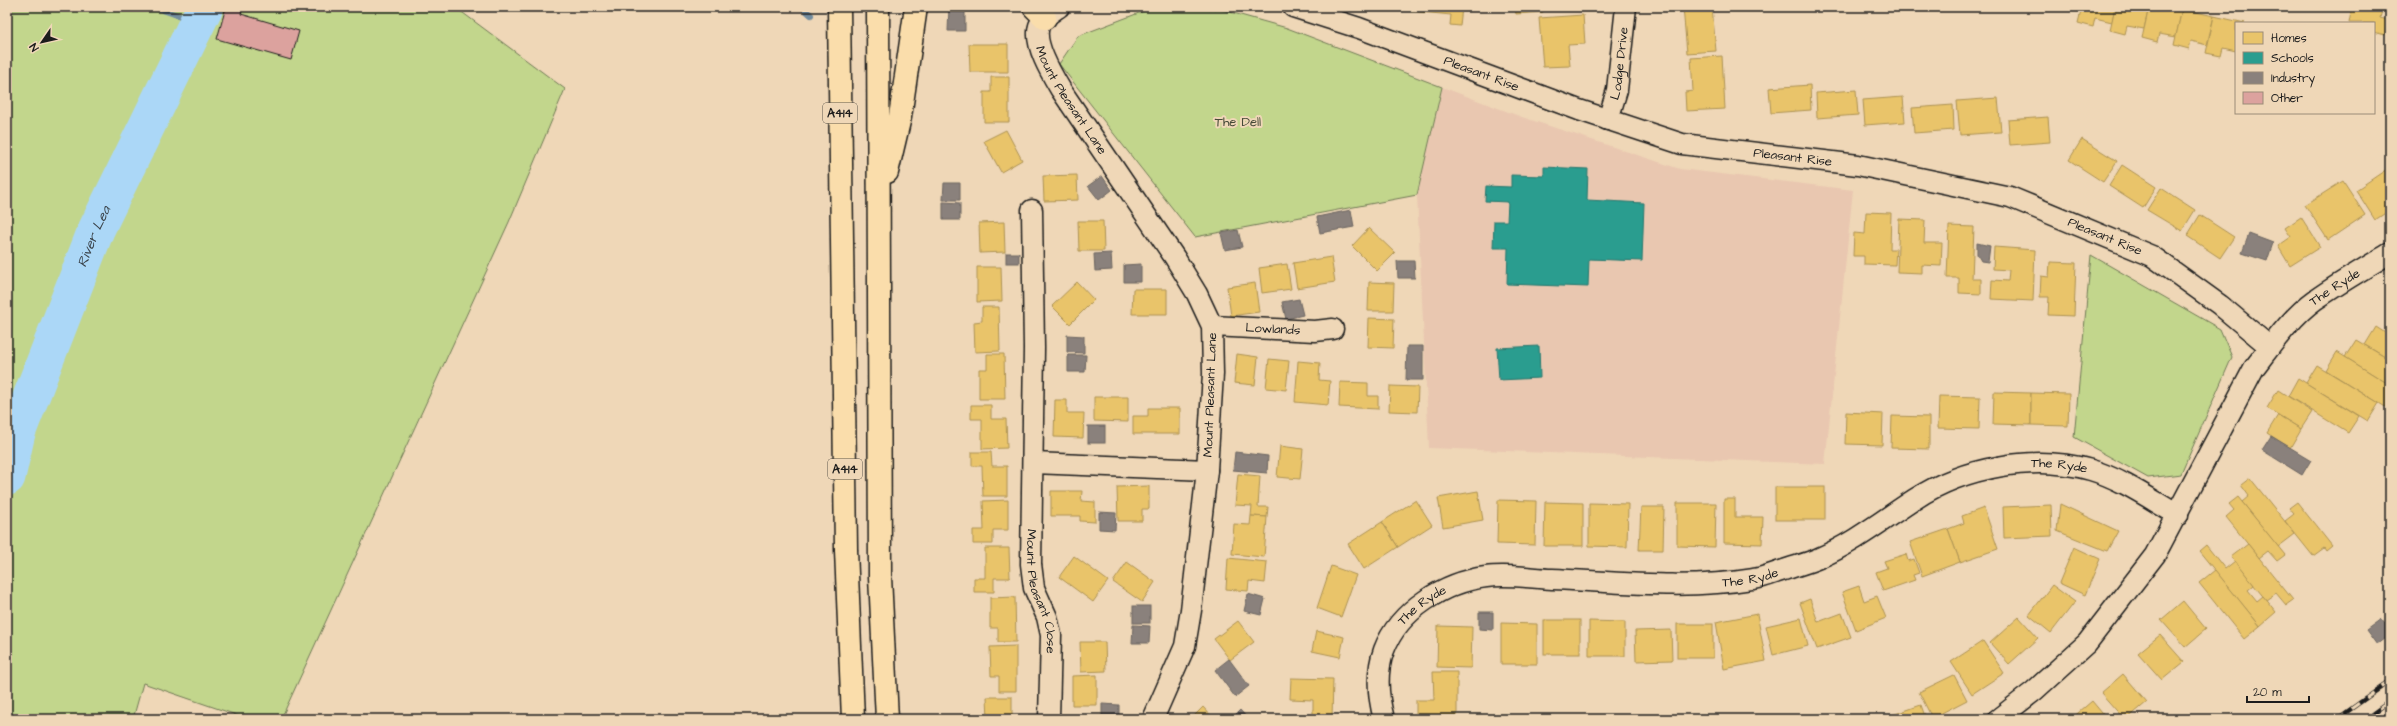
<svg xmlns="http://www.w3.org/2000/svg" width="2397" height="726" font-family="'Architects Daughter',sans-serif">
	<rect width="100%" height="100%" fill="#efd7b7"/>
	<filter id="ink" filterUnits="userSpaceOnUse"><feTurbulence type="fractalNoise" baseFrequency=".025" numOctaves="2"/><feDisplacementMap in="SourceGraphic" scale="8" xChannelSelector="R" yChannelSelector="G"/><feConvolveMatrix kernelMatrix="1 2 1 2 8 2 1 2 1" color-interpolation-filters="sRGB"/></filter>
	<g filter="url(#ink)">
		<polygon fill="#e9c7b0" points="1442,87 1519,116 1680,169 1853,190 1825,464 1429,448 1417,195"/>
		<g fill="#c2d68c" stroke="#6f7954">
			<polygon points="7,7 455,7 565,89 509,222 281,719 248,719 143,683 133,719 7,719"/>
			<polygon points="1152,8 1219,9 1287,28 1442,87 1417,195 1195,237 1059,64 1078,36"/>
			<polygon points="2091,255 2220,329 2232,357 2181,474 2148,478 2074,437"/>
		</g>
		<g fill="#e9c46a" stroke="#ac9253">
			<polygon points="1411,7 1462,7 1460,26 1450,25 1451,15 1411,11"/>
			<polygon points="1515,7 1542,7 1543,12 1516,14"/>
			<polygon points="1683,7 1712,7 1716,51 1687,53"/>
			<polygon points="2082,7 2115,7 2112,22 2095,18 2093,27 2078,23"/>
			<polygon points="2115,7 2149,7 2144,29 2127,26 2125,34 2110,30"/>
			<polygon points="2149,7 2182,9 2176,37 2159,34 2157,42 2142,38"/>
			<polygon points="2352,7 2383,7 2380,18 2388,20 2385,35 2374,32 2374,23 2349,23"/>
			<polygon points="2182,9 2214,16 2207,45 2191,41 2189,49 2174,45"/>
			<polygon points="1583,15 1585,44 1568,45 1570,66 1543,67 1539,18"/>
			<polygon points="2214,16 2245,23 2236,23 2236,51 2223,48 2221,56 2206,53"/>
			<polygon points="969,44 1008,44 1008,72 970,72"/>
			<polygon points="1722,56 1725,109 1686,111 1685,92 1693,91 1691,58"/>
			<polygon points="991,77 1009,77 1009,122 984,122 984,92 991,92"/>
			<polygon points="1810,85 1811,110 1771,113 1769,88"/>
			<polygon points="1856,90 1858,115 1817,118 1816,93"/>
			<polygon points="1903,97 1905,122 1865,125 1863,100"/>
			<polygon points="1998,98 2001,132 1960,135 1957,101"/>
			<polygon points="1953,105 1954,130 1914,133 1912,108"/>
			<polygon points="2048,117 2050,142 2010,145 2008,120"/>
			<polygon points="1006,130 1022,160 1001,172 984,141"/>
			<polygon points="2082,139 2117,161 2103,182 2069,160"/>
			<polygon points="2122,165 2156,187 2143,208 2109,186"/>
			<polygon points="2390,167 2390,210 2375,220 2356,190"/>
			<polygon points="1077,175 1078,200 1044,201 1043,176"/>
			<polygon points="2343,181 2365,215 2328,240 2305,205"/>
			<polygon points="2161,188 2195,210 2182,231 2147,210"/>
			<polygon points="1866,212 1891,213 1890,249 1896,249 1895,265 1864,264 1864,256 1853,256 1854,233 1865,234"/>
			<polygon points="2200,215 2234,237 2220,258 2187,236"/>
			<polygon points="2301,217 2320,247 2290,266 2278,246 2291,237 2285,228"/>
			<polygon points="1899,219 1925,220 1924,243 1942,243 1941,266 1922,265 1922,273 1897,272"/>
			<polygon points="1078,221 1103,221 1104,251 1079,251"/>
			<polygon points="1004,222 1005,252 980,253 979,223"/>
			<polygon points="1949,226 1974,227 1972,279 1981,279 1981,294 1959,293 1959,278 1947,278"/>
			<polygon points="1369,228 1395,253 1377,271 1352,246"/>
			<polygon points="1994,247 2035,250 2033,301 1991,299 1992,280 2008,281 2009,270 1993,269"/>
			<polygon points="1331,257 1335,282 1297,288 1293,263"/>
			<polygon points="2050,262 2076,263 2074,316 2048,315 2049,297 2040,297 2041,276 2049,277"/>
			<polygon points="1287,264 1291,289 1262,293 1259,268"/>
			<polygon points="977,267 1001,267 1002,301 977,302"/>
			<polygon points="1077,282 1094,300 1070,324 1052,306"/>
			<polygon points="1369,282 1394,283 1393,311 1368,311"/>
			<polygon points="1255,283 1259,312 1231,316 1227,287"/>
			<polygon points="1133,289 1167,289 1167,314 1132,314"/>
			<polygon points="982,307 999,307 1000,351 975,352 974,322 982,321"/>
			<polygon points="1369,318 1394,319 1393,348 1368,347"/>
			<polygon points="2390,325 2390,336 2386,333"/>
			<polygon points="2376,327 2390,336 2390,360 2365,345"/>
			<polygon points="2356,340 2390,360 2390,385 2345,357"/>
			<polygon points="2337,352 2390,385 2390,403 2387,408 2326,370"/>
			<polygon points="987,354 1004,354 1005,399 979,399 979,369 987,369"/>
			<polygon points="1237,354 1258,357 1255,385 1234,383"/>
			<polygon points="1269,359 1289,361 1286,390 1266,388"/>
			<polygon points="1298,361 1320,363 1319,380 1330,381 1328,405 1295,402"/>
			<polygon points="2317,365 2379,403 2368,421 2306,383"/>
			<polygon points="2298,378 2359,416 2348,433 2288,396"/>
			<polygon points="1340,382 1368,383 1368,396 1378,396 1378,409 1339,407"/>
			<polygon points="1390,386 1418,387 1417,412 1389,411"/>
			<polygon points="2278,390 2312,412 2301,429 2267,408"/>
			<polygon points="1994,392 2031,393 2031,425 1993,424"/>
			<polygon points="2031,393 2069,394 2068,426 2031,425"/>
			<polygon points="1939,396 1980,397 1979,429 1938,428"/>
			<polygon points="1094,397 1128,397 1128,422 1094,421"/>
			<polygon points="1055,400 1067,400 1067,413 1084,413 1083,438 1054,437"/>
			<polygon points="971,405 991,405 991,419 1006,419 1007,448 982,449 982,419 971,419"/>
			<polygon points="1148,408 1180,408 1180,434 1133,434 1133,416 1148,416"/>
			<polygon points="1846,412 1883,414 1882,445 1845,444"/>
			<polygon points="2278,415 2301,429 2290,448 2267,433"/>
			<polygon points="1892,416 1929,417 1929,449 1891,448"/>
			<polygon points="1280,446 1303,449 1300,479 1277,477"/>
			<polygon points="972,452 991,452 992,466 1007,466 1007,496 983,496 982,466 972,466"/>
			<polygon points="1238,474 1260,476 1258,507 1268,507 1267,517 1251,516 1252,506 1235,505"/>
			<polygon points="2250,478 2295,534 2278,547 2242,502 2249,496 2241,485"/>
			<polygon points="1149,486 1149,509 1142,509 1142,521 1118,521 1117,487"/>
			<rect x="1775" y="487" width="50" height="33"/>
			<polygon points="1051,491 1082,491 1081,501 1095,502 1095,522 1080,521 1080,516 1051,516"/>
			<polygon points="1478,491 1483,520 1443,527 1438,498"/>
			<polygon points="2238,497 2285,555 2277,561 2268,551 2259,558 2226,517 2234,510 2229,504"/>
			<polygon points="1724,499 1735,499 1735,517 1763,517 1762,544 1724,543"/>
			<polygon points="1008,500 1008,530 993,530 993,544 973,544 973,530 984,530 983,501"/>
			<polygon points="1416,500 1432,525 1398,547 1382,522"/>
			<polygon points="1498,500 1536,501 1535,545 1497,544"/>
			<polygon points="1545,502 1583,503 1583,546 1544,546"/>
			<polygon points="2297,502 2332,546 2326,551 2324,548 2313,556 2285,521 2294,514 2289,508"/>
			<polygon points="1589,503 1628,504 1627,547 1589,546"/>
			<polygon points="1677,503 1716,503 1715,547 1677,546"/>
			<polygon points="2060,504 2118,531 2107,551 2057,531"/>
			<polygon points="2051,505 2052,536 2004,538 2003,507"/>
			<polygon points="1641,507 1664,507 1663,550 1639,550"/>
			<polygon points="1984,508 1998,549 1960,562 1948,529 1964,523 1962,516"/>
			<polygon points="1251,516 1267,517 1264,557 1232,554 1234,524 1250,525"/>
			<polygon points="1382,522 1398,547 1364,569 1348,544"/>
			<polygon points="1948,529 1960,562 1922,576 1910,542"/>
			<polygon points="2248,544 2293,600 2286,605 2276,593 2266,600 2231,557"/>
			<polygon points="2206,545 2225,569 2235,561 2254,585 2248,590 2257,601 2263,596 2276,612 2260,626 2199,551"/>
			<polygon points="2074,547 2100,559 2085,595 2059,583"/>
			<polygon points="985,548 1009,548 1010,578 994,578 994,592 974,592 974,578 985,578"/>
			<polygon points="1906,554 1908,561 1914,559 1919,573 1913,575 1915,580 1883,591 1876,572 1887,568 1884,561"/>
			<polygon points="1074,556 1108,581 1093,602 1059,577"/>
			<polygon points="1228,558 1267,562 1265,583 1249,581 1248,591 1226,589"/>
			<polygon points="1127,562 1155,582 1142,602 1113,582"/>
			<polygon points="1331,566 1356,575 1341,617 1317,608"/>
			<polygon points="2215,570 2260,626 2244,639 2199,583"/>
			<polygon points="2052,585 2075,602 2051,633 2029,615"/>
			<polygon points="1859,586 1864,601 1877,596 1886,618 1856,630 1842,592"/>
			<polygon points="1015,597 1016,642 998,642 998,628 990,628 990,598"/>
			<polygon points="1810,599 1818,622 1842,613 1851,637 1817,649 1800,603"/>
			<polygon points="2183,601 2206,629 2185,647 2161,620"/>
			<polygon points="1757,614 1766,661 1724,669 1716,622"/>
			<polygon points="2019,617 2038,638 2009,664 1990,643"/>
			<polygon points="1801,618 1808,646 1773,655 1766,626"/>
			<rect x="1544" y="620" width="36" height="34"/>
			<polygon points="1238,621 1254,642 1230,660 1214,639"/>
			<polygon points="1589,621 1625,622 1625,656 1589,656"/>
			<polygon points="1501,623 1537,624 1537,664 1501,664"/>
			<rect x="1677" y="624" width="36" height="34"/>
			<polygon points="1438,626 1472,627 1471,668 1437,667"/>
			<polygon points="1671,630 1672,660 1636,661 1635,631"/>
			<polygon points="1316,631 1344,637 1340,657 1312,651"/>
			<polygon points="2160,635 2184,662 2162,680 2138,653"/>
			<polygon points="1983,641 2004,673 1972,694 1951,662"/>
			<polygon points="1080,642 1105,642 1106,671 1081,672"/>
			<polygon points="1016,646 1016,691 999,691 999,676 991,676 990,647"/>
			<polygon points="1433,672 1457,672 1457,719 1416,719 1416,700 1434,700"/>
			<polygon points="2123,674 2147,702 2127,719 2124,719 2101,693"/>
			<polygon points="1097,675 1097,705 1072,705 1072,676"/>
			<polygon points="1954,675 1967,700 1932,718 1919,692"/>
			<polygon points="1291,678 1333,679 1332,719 1313,718 1313,700 1290,699"/>
			<polygon points="987,697 1012,697 1012,719 988,719"/>
			<polygon points="2092,701 2107,719 2071,719"/>
			<polygon points="1921,705 1926,719 1884,719 1884,718"/>
			<polygon points="1203,707 1214,719 1191,719"/>
		</g>
		<g fill="#2a9d8f" stroke="#26766c">
			<polygon points="1544,167 1588,169 1587,200 1644,203 1642,261 1589,259 1588,287 1507,284 1508,248 1493,248 1494,221 1507,221 1508,202 1485,201 1486,186 1511,187 1511,175 1544,176"/>
			<polygon points="1539,346 1540,378 1499,380 1497,348"/>
		</g>
		<g fill="#8a817c" stroke="#69635f">
			<polygon points="949,7 965,7 965,31 948,31"/>
			<polygon points="1102,176 1112,190 1099,200 1088,186"/>
			<polygon points="944,183 960,183 960,200 943,200"/>
			<polygon points="943,202 960,203 960,220 943,220"/>
			<polygon points="1351,210 1354,227 1320,233 1317,217"/>
			<polygon points="1238,230 1242,247 1225,250 1221,233"/>
			<polygon points="2249,234 2273,243 2267,261 2242,253"/>
			<polygon points="1977,243 1990,246 1988,262 1981,261 1977,254"/>
			<rect x="1006" y="253" width="13" height="10"/>
			<polygon points="1111,253 1112,270 1095,271 1094,254"/>
			<polygon points="1397,261 1414,261 1415,278 1398,278"/>
			<polygon points="1141,264 1141,282 1124,282 1124,265"/>
			<polygon points="1299,299 1303,315 1286,319 1282,302"/>
			<polygon points="1067,335 1084,336 1084,353 1067,352"/>
			<polygon points="1407,346 1423,346 1423,380 1406,380"/>
			<polygon points="1068,355 1086,355 1085,372 1068,372"/>
			<rect x="1088" y="426" width="17" height="17"/>
			<polygon points="2271,436 2311,460 2302,475 2262,450"/>
			<polygon points="1235,452 1268,456 1267,473 1233,470"/>
			<polygon points="1099,512 1116,513 1115,530 1099,529"/>
			<polygon points="1248,594 1265,599 1261,615 1244,611"/>
			<rect x="1133" y="606" width="17" height="17"/>
			<polygon points="1479,612 1493,612 1493,630 1479,629"/>
			<polygon points="2381,619 2390,630 2390,635 2377,645 2366,630"/>
			<polygon points="1133,625 1150,626 1149,643 1132,643"/>
			<polygon points="1229,659 1249,686 1235,697 1215,670"/>
			<polygon points="1102,704 1119,705 1119,719 1102,719"/>
			<polygon points="1240,710 1248,719 1231,719"/>
		</g>
		<g fill="none" stroke-linecap="round" stroke-linejoin="round">
			<g stroke="#728c9f" stroke-width="6">
				<polyline points="154,7 197,22"/>
				<polyline points="802,7 811,15"/>
			</g>
			<path stroke="#abd7f7" stroke-width="37" id="s1" d="M7,477L17,433L96,230L205,7"/>
		</g>
		<polygon fill="#dca29e" stroke="#1c1c1c" points="226,7 243,7 241,14 299,31 291,60 217,39"/>
		<g fill="none" stroke-linecap="round" stroke-linejoin="round">
			<g stroke="#1c1c1c" stroke-width="23">
				<g id="minor">
					<path id="s2" d="M1059,7C1052,12 1042,18 1039,26C1033,44 1052,75 1061,90L1175,258L1197,294L1212,326L1213,374L1207,470L1191,610L1185,646L1153,719"/>
					<path id="s3" d="M1293,7L1359,28L1579,110L1682,144L1858,165L2010,197L2152,256L2220,305L2270,347"/>
					<path id="s4" d="M1608,120L1617,90L1626,7"/>
					<path id="s5" d="M1032,210L1034,348L1031,564L1034,588L1047,617L1051,635L1049,719"/>
					<path id="s6" d="M1212,326L1315,331L1333,329"/>
					<polyline points="1033,463 1207,470"/>
					<path id="s7" d="M1384,719C1378,697 1376,672 1384,650C1399,610 1445,582 1486,577C1507,574 1531,578 1552,579C1618,582 1686,590 1753,579C1763,578 1774,573 1784,570C1795,566 1808,563 1819,558C1854,543 1884,519 1915,499C1964,467 2034,454 2091,470C2122,479 2150,499 2178,515"/>
					<path id="s8" d="M1998,719L2034,691L2087,643L2155,555L2254,368C2272,345 2290,318 2315,300C2339,283 2365,268 2390,253"/>
				</g>
			</g>
			<g stroke="#1c1c1c" stroke-width="25">
				<g id="highway">
					<polyline points="839,7 846,550 853,719"/>
					<polyline points="878,7 880,577 887,719"/>
					<polyline points="1034,7 1045,18"/>
					<polyline points="887,172 900,117 916,7"/>
				</g>
			</g>
			<use href="#minor" stroke="#efd7b7" stroke-width="20"/>
			<use href="#highway" stroke="#faddab" stroke-width="22"/>
			<g stroke="#1c1c1c" stroke-width="4.5">
				<g id="rail">
					<polyline points="2337,719 2390,681"/>
					<polyline points="2365,719 2390,701"/>
					<polyline points="2389,719 2390,718"/>
				</g>
			</g>
			<use href="#rail" stroke="#efd7b7" stroke-width="3" stroke-dasharray="9" stroke-linecap="butt"/>
		</g>
	</g>
	<g text-anchor="middle" dominant-baseline="central" stroke-width="4" stroke-linejoin="round" paint-order="stroke">
		<g fill="#efd7b7" stroke="#5b544a" stroke-width="1">
			<rect x="823" y="103" width="34" height="20" rx="3"/>
			<rect x="828" y="459" width="34" height="20" rx="3"/>
		</g>
		<g font-size="12" font-weight="bold" fill="#1c1c1c">
			<text x="840" y="113">A414</text>
			<text x="845" y="469">A414</text>
		</g>
		<g font-size="13" fill="#1c1c1c" stroke="#efd7b7">
			<text stroke="none"><textPath href="#s4" startOffset="58">Lodge Drive</textPath></text>
			<text stroke="none"><textPath href="#s3" startOffset="200">Pleasant Rise</textPath></text>
			<text stroke="none"><textPath href="#s2" startOffset="111">Mount Pleasant Lane</textPath></text>
			<text stroke="none"><textPath href="#s3" startOffset="524">Pleasant Rise</textPath></text>
			<text stroke="none"><textPath href="#s3" startOffset="848">Pleasant Rise</textPath></text>
			<text stroke="none"><textPath href="#s8" startOffset="555">The Ryde</textPath></text>
			<text stroke="none"><textPath href="#s6" startOffset="61">Lowlands</textPath></text>
			<text transform="translate(1210 395) rotate(-88)">Mount Pleasant Lane</text>
			<text stroke="none"><textPath href="#s7" startOffset="802">The Ryde</textPath></text>
			<text stroke="none"><textPath href="#s7" startOffset="466">The Ryde</textPath></text>
			<text stroke="none"><textPath href="#s5" startOffset="383">Mount Pleasant Close</textPath></text>
			<text stroke="none"><textPath href="#s7" startOffset="130">The Ryde</textPath></text>
		</g>
		<g font-size="13" fill="#464a38" stroke="#efd7b7">
			<text x="1238" y="122">The Dell</text>
		</g>
		<g font-size="14" font-style="italic" fill="#394148" stroke="#efd7b7">
			<text stroke="none"><textPath href="#s1" startOffset="256">River Lea</textPath></text>
		</g>
	</g>
	<rect width="2397" height="726" fill="none" stroke="#efd7b7" stroke-width="24"/>
	<rect x="12" y="12" width="2373" height="702" fill="none" stroke="#1c1c1c" stroke-width="1.5" filter="url(#ink)"/>
	<rect x="2235" y="22" width="140" height="92" fill="#efd7b7" stroke="#9b8c79"/>
	<rect x="2243" y="32" width="20" height="12" fill="#e9c46a" stroke="#9b8c79"/>
	<text x="2271" y="42" font-size="12" fill="#1c1c1c">Homes</text>
	<rect x="2243" y="52" width="20" height="12" fill="#2a9d8f" stroke="#9b8c79"/>
	<text x="2271" y="62" font-size="12" fill="#1c1c1c">Schools</text>
	<rect x="2243" y="72" width="20" height="12" fill="#8a817c" stroke="#9b8c79"/>
	<text x="2271" y="82" font-size="12" fill="#1c1c1c">Industry</text>
	<rect x="2243" y="92" width="20" height="12" fill="#dca29e" stroke="#9b8c79"/>
	<text x="2271" y="102" font-size="12" fill="#1c1c1c">Other</text>
	<g transform="translate(42 42) rotate(236)" stroke="#efd7b7" stroke-width="3" paint-order="stroke">
	<path d="M0-3L7 15L0 10L-7 15Z" fill="#1c1c1c"/>
	<text y="-6" font-size="11" font-weight="bold" text-anchor="middle" fill="#1c1c1c">N</text>
	</g>
	<path d="M2247 696v6h62v-6" fill="none" stroke="#1c1c1c" stroke-width="2"/>
	<text x="2253" y="696" font-size="12" fill="#1c1c1c" stroke="#efd7b7" stroke-width="3" paint-order="stroke">20 m</text>
</svg>
